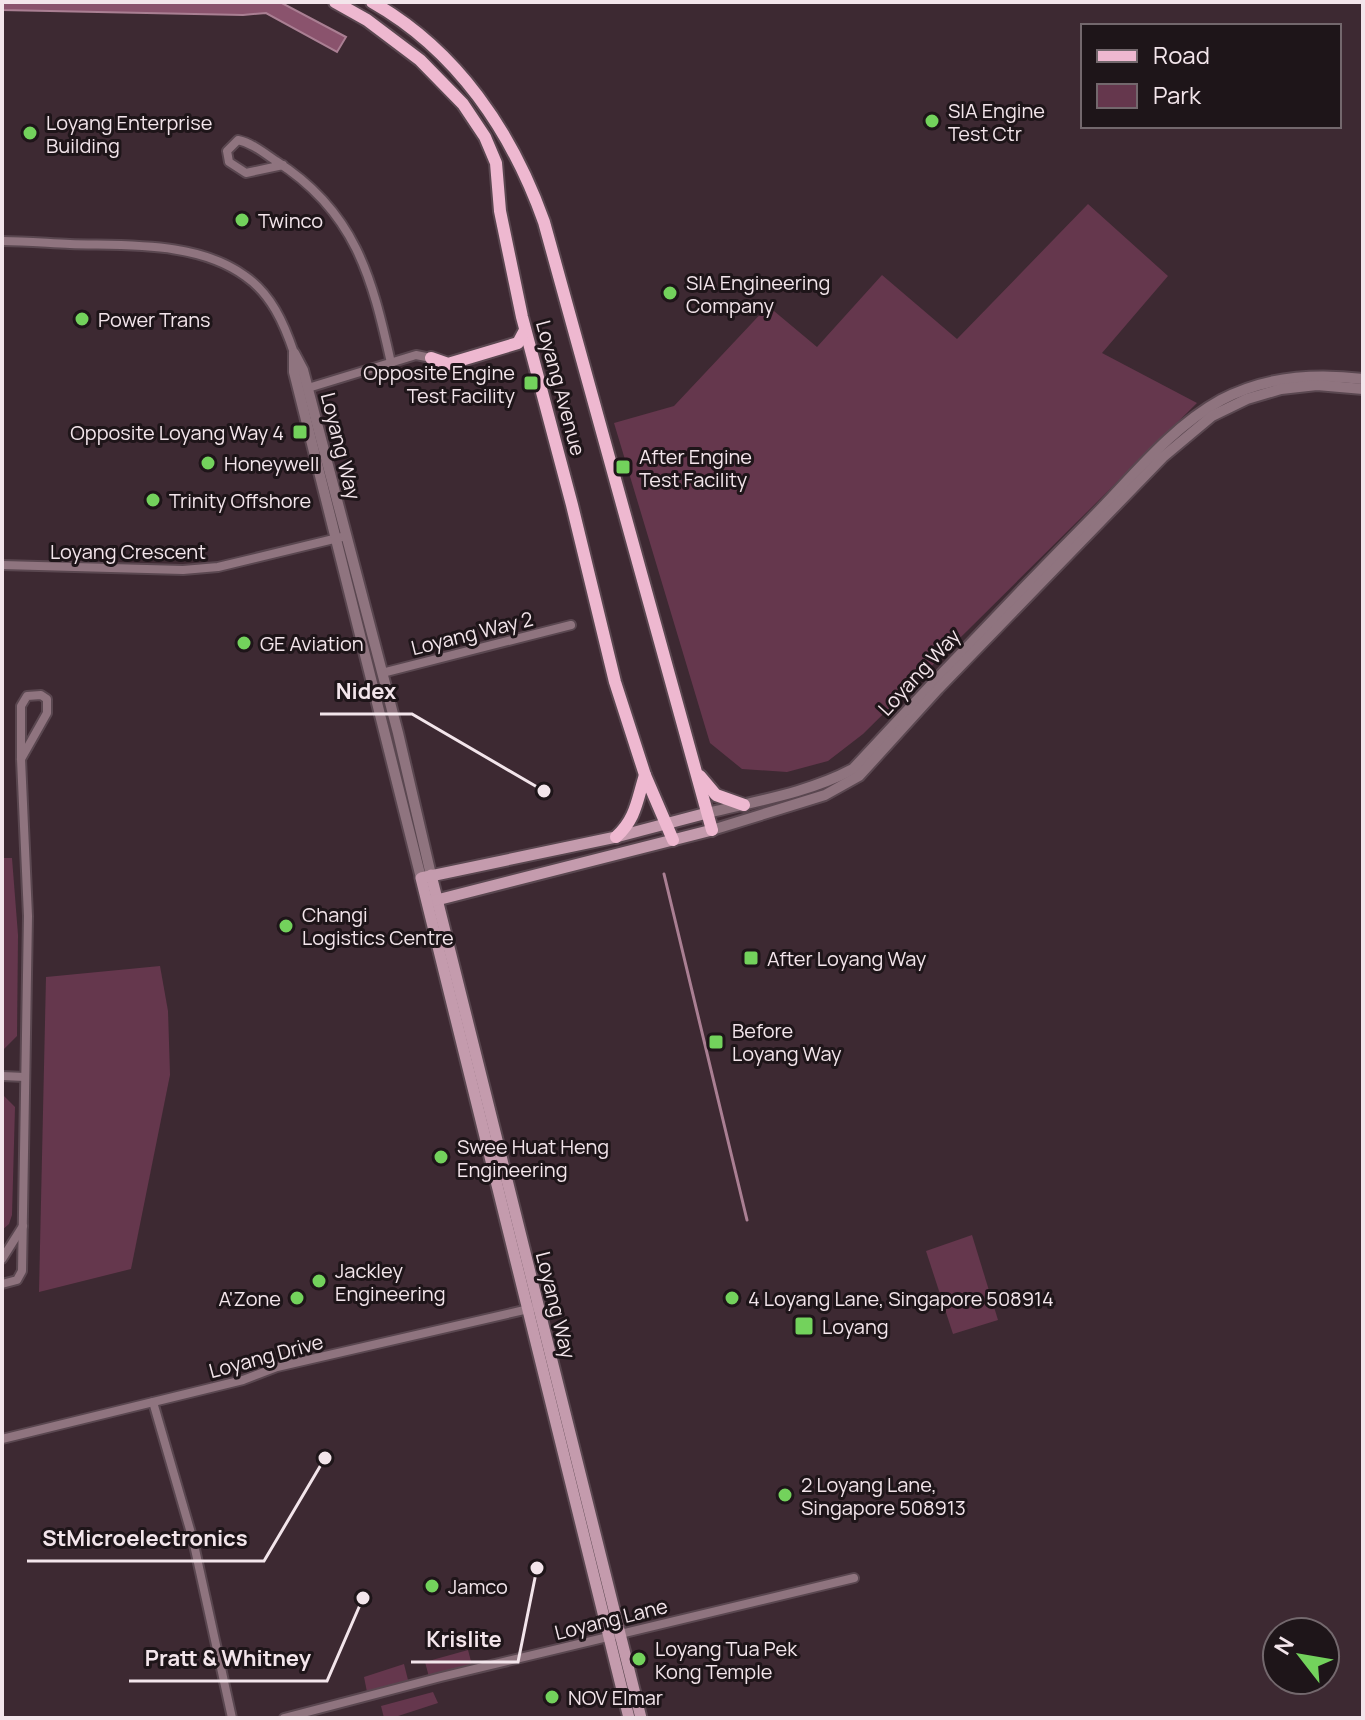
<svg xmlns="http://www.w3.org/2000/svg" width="1365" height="1720" font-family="Manrope,sans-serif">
	<rect width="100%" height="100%" fill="#3d2932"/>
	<g fill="#65374d">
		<polygon points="1088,204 1168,276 1102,353 1197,403 863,734 828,761 787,772 742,769 710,743 614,423 674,406 768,306 817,347 882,275 957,339"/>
		<polygon points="2,858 12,858 18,935 17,1036 2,1051"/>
		<polygon points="160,966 168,1011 170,1075 131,1269 39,1292 46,977"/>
		<polygon points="2,1094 15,1107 12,1215 9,1224 2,1230"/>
		<polygon points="972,1235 998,1320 953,1334 926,1251"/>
		<polygon points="468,1650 472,1665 429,1677 425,1662"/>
		<polygon points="404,1664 408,1680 367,1692 364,1677"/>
		<polygon points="433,1692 438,1703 392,1718 384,1718 381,1706"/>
	</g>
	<polygon fill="#8a536d" stroke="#aa7f93" stroke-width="2" points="2,2 280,2 346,37 337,52 266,13 243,15 2,10"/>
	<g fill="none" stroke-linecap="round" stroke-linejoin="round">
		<polyline stroke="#aa7f93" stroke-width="3" points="664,874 747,1220"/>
		<g stroke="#5a4750" stroke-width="12">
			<g id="minor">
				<path d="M283,165L246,173L229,162L227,151L238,140C252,143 264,153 276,161C355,211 372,277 391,363"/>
				<path d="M2,241C25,241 47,243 70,244C127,246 197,241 245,276C271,294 284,323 294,353"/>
				<polyline points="308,388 416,355 431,358"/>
				<polyline points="2,565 183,570 218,567 342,537"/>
				<polyline points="382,673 571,625"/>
				<polyline points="2,1076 25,1077"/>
				<polyline points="2,1259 23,1226"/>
				<polyline points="2,1284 17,1280 22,1271 28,916 21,759 21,706 27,696 41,695 47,699 47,713 21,759"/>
				<polyline points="153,1402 193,1540 232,1718"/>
				<polyline points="2,1439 243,1380 277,1367 533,1308"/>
				<polyline points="284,1718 441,1677 854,1578"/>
			</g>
		</g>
		<g stroke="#5a4750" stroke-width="14">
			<g id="tertiary">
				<polyline points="294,353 303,370 398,733 431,875"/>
				<polyline points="294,355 294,372 421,878"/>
				<path d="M707,813C756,801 808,793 853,769C932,683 1013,598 1096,514C1134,475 1172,427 1221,400C1264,377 1315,373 1363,379"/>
				<polyline points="712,830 825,795 859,776 938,689 1163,457 1212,416 1247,399 1281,389 1317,385 1363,389"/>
			</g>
		</g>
		<g stroke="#5a4750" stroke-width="15">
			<g id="secondary">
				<polyline points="431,875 641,1718"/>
				<polyline points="433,901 712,830"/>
				<polyline points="629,1718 421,878 616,837 707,813"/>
			</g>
		</g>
		<g stroke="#5a4750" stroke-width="16">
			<g id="primary">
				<polyline points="335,2 367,20 420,60 463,104 485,137 496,163 500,211 522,317 572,505 615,682 645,775 673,840"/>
				<path d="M372,2C457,50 512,132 544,222L712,830"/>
				<polyline points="431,358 448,364 518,343 525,330"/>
				<polyline points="700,776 716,795 744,805"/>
				<path d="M616,837C636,819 637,800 645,775"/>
			</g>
		</g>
		<use href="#minor" stroke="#8f747f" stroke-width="8"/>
		<use href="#tertiary" stroke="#8f747f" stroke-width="10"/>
		<use href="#secondary" stroke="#c49bad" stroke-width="11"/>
		<use href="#primary" stroke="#eeb8d0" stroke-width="12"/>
	</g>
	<g fill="#73d25c" stroke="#1e1519" stroke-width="3">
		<circle cx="932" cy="121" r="8"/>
		<circle cx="30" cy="133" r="8"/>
		<circle cx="242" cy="220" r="8"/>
		<circle cx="670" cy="293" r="8"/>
		<circle cx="82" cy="319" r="8"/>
		<rect x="523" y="375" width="16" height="16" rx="4"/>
		<rect x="292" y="424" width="16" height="16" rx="4"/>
		<circle cx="208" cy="463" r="8"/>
		<rect x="615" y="459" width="16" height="16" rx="4"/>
		<circle cx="153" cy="500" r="8"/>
		<circle cx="244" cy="643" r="8"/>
		<circle cx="286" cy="926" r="8"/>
		<rect x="743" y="950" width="16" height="16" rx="4"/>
		<rect x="708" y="1034" width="16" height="16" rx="4"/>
		<circle cx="441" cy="1157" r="8"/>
		<circle cx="319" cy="1281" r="8"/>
		<circle cx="297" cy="1298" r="8"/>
		<circle cx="732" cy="1298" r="8"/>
		<rect x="794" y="1316" width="20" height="20" rx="4"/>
		<circle cx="785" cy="1495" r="8"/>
		<circle cx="432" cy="1586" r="8"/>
		<circle cx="639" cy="1659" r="8"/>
		<circle cx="552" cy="1697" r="8"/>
	</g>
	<g text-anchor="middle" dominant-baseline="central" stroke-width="6" stroke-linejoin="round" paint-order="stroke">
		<g font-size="20" fill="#f3e5eb" stroke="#1e1519" text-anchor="start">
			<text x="948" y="110">SIA Engine<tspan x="948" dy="23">Test Ctr</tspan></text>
			<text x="46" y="122">Loyang Enterprise<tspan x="46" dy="23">Building</tspan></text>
			<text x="258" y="220">Twinco</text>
			<text x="686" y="282">SIA Engineering<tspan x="686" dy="23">Company</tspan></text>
			<text x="98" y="319">Power Trans</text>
			<text x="515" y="372" text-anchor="end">Opposite Engine<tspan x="515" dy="23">Test Facility</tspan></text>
			<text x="284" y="432" text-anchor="end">Opposite Loyang Way 4</text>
			<text x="639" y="456">After Engine<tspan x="639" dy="23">Test Facility</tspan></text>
			<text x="224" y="463">Honeywell</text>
			<text x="169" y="500">Trinity Offshore</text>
			<text x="260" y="643">GE Aviation</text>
			<text x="302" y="914">Changi<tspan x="302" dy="23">Logistics Centre</tspan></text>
			<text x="767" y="958">After Loyang Way</text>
			<text x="732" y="1030">Before<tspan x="732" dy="23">Loyang Way</tspan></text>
			<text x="457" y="1146">Swee Huat Heng<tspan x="457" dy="23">Engineering</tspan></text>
			<text x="335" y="1270">Jackley<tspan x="335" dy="23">Engineering</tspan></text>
			<text x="281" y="1298" text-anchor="end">A'Zone</text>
			<text x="748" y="1298">4 Loyang Lane, Singapore 508914</text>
			<text x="822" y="1326">Loyang</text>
			<text x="801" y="1484">2 Loyang Lane,<tspan x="801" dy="23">Singapore 508913</tspan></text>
			<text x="448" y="1586">Jamco</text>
			<text x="655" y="1648">Loyang Tua Pek<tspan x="655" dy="23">Kong Temple</tspan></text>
			<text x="568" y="1697">NOV Elmar</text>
		</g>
		<g font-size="20" fill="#f3e5eb" stroke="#1e1519">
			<text transform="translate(561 388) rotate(75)">Loyang Avenue</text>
			<text transform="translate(341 446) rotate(76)">Loyang Way</text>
			<text x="128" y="551">Loyang Crescent</text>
			<text transform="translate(472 633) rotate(-14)">Loyang Way 2</text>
			<text transform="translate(919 672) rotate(-47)">Loyang Way</text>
			<text transform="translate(556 1305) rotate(76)">Loyang Way</text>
			<text transform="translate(266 1356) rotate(-15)">Loyang Drive</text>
			<text transform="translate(611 1619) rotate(-14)">Loyang Lane</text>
		</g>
	</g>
	<path fill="none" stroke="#f3e5eb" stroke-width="3" d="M544 791L412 714H320M325 1458L264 1561H27M537 1568L518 1662H411M363 1598L327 1681H129"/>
	<g fill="#f3e5eb" stroke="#1e1519" stroke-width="3">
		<circle cx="544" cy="791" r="8"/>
		<circle cx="325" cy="1458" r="8"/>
		<circle cx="537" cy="1568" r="8"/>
		<circle cx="363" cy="1598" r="8"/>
	</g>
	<g font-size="22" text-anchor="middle" font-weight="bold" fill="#f3e5eb" stroke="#1e1519" stroke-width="6" stroke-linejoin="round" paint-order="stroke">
		<text x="366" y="699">Nidex</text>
		<text x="145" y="1546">StMicroelectronics</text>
		<text x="464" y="1647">Krislite</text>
		<text x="228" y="1666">Pratt &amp; Whitney</text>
	</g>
	<rect width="1365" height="1720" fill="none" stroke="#f3e5eb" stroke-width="8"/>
	<rect x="1081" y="24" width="260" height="104" fill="#1e1519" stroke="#73686d" stroke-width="2"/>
	<rect x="1097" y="50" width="40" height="12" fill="#eeb8d0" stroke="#73686d" stroke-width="2"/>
	<text x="1153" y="64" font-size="24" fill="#f3e5eb">Road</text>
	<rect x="1097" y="84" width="40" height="24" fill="#65374d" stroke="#73686d" stroke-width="2"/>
	<text x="1153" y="104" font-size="24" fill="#f3e5eb">Park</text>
	<g transform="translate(1301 1656) rotate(301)"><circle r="38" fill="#1e1519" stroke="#73686d" stroke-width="2"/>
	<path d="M0-6L14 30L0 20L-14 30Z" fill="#73d25c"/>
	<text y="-12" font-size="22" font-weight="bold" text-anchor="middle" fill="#f3e5eb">N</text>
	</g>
</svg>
